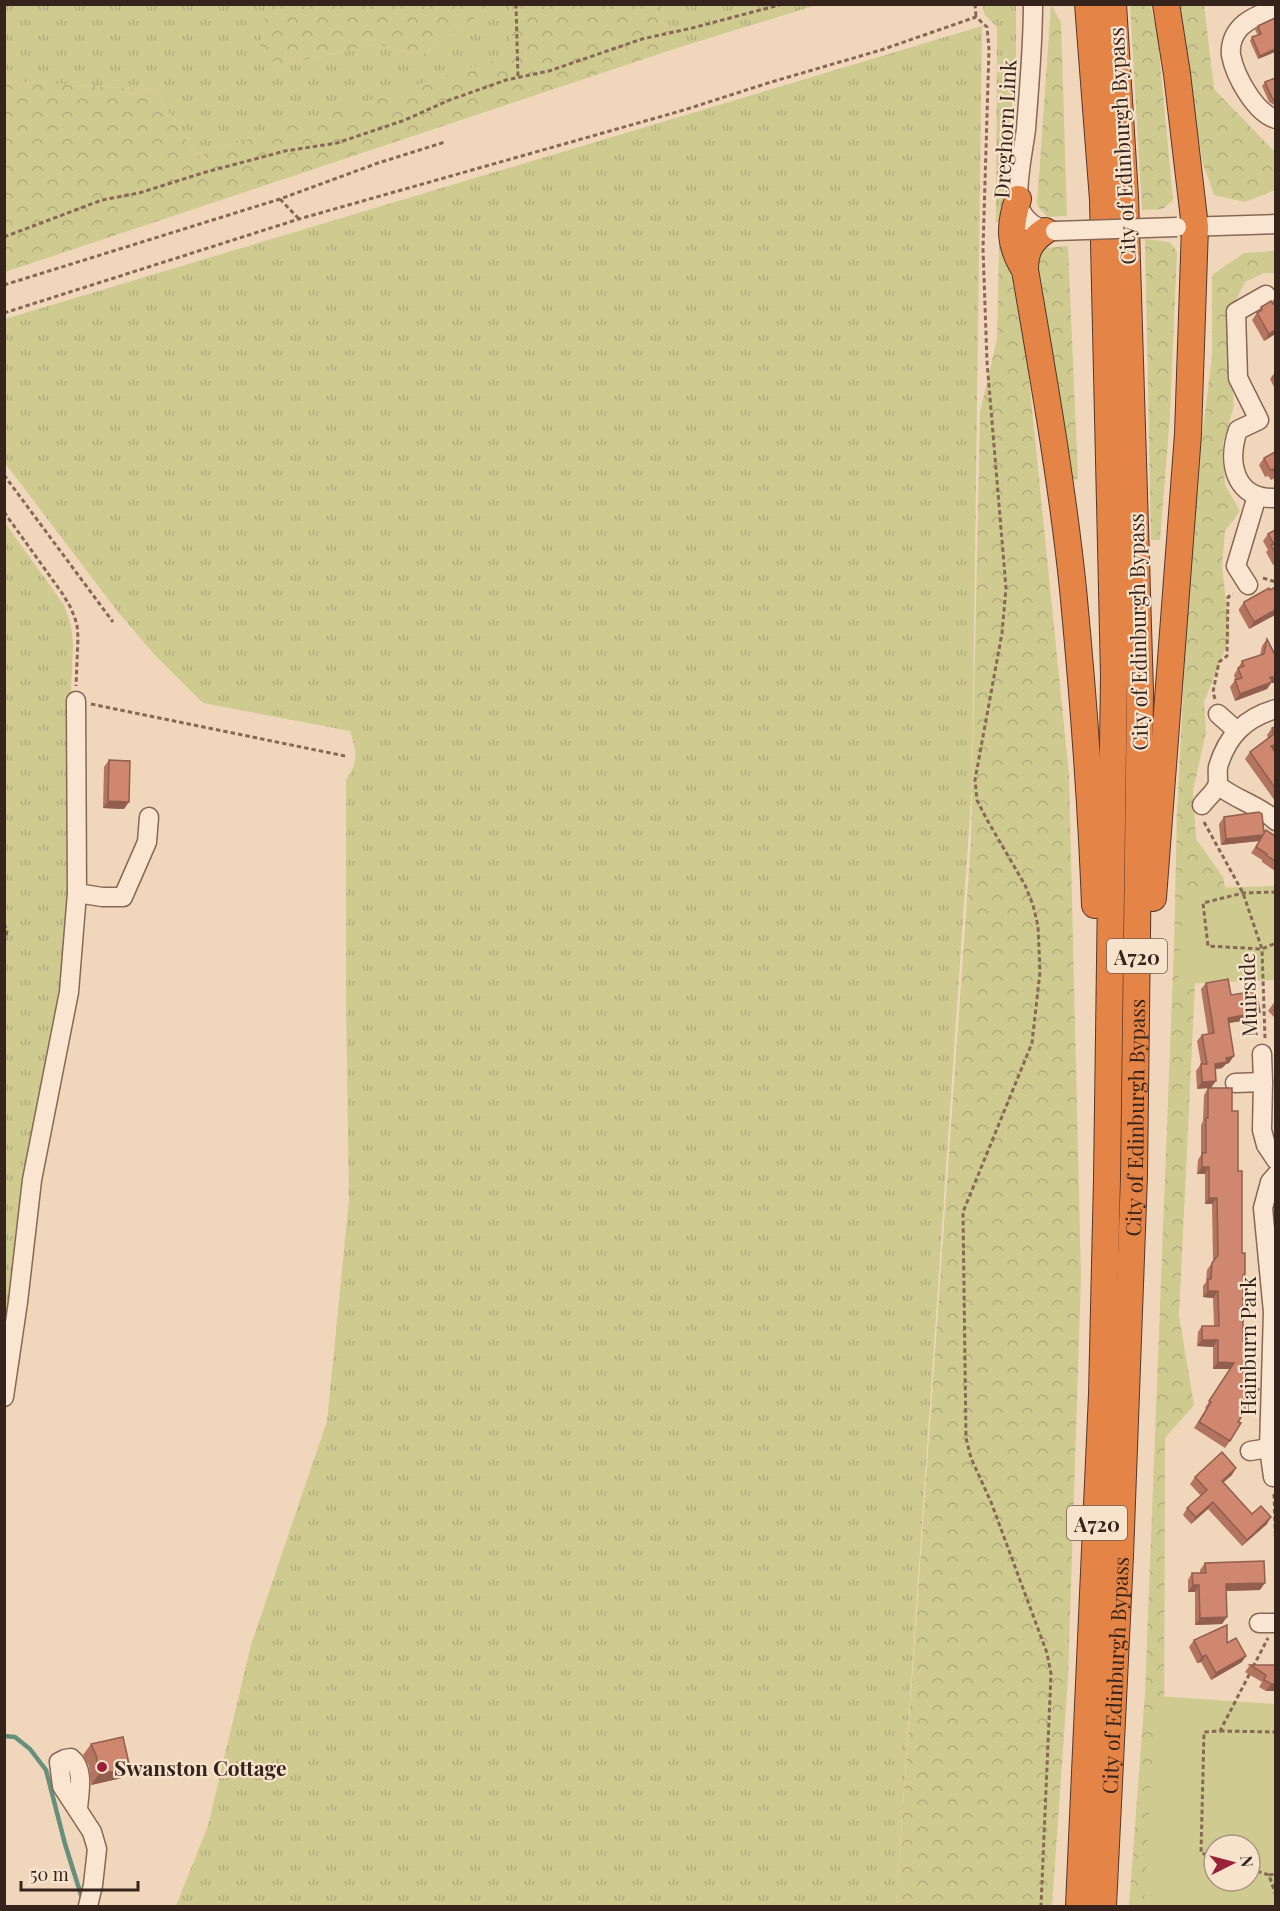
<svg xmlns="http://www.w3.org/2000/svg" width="1280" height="1911" font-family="'Playfair Display',serif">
	<defs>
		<pattern id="grass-tufts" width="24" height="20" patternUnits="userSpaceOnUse" patternTransform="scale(1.5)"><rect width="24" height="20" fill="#ceca90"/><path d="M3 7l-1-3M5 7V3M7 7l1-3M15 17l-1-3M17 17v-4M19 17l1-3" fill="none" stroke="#b2ad7c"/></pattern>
		<pattern id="forest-crowns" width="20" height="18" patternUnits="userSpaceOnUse" patternTransform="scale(1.5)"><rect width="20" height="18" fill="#ceca90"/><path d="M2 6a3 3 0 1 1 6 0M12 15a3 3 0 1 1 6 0" fill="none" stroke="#b2ad7c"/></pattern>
	</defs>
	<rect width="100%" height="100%" fill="#f0d7bc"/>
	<g fill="url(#grass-tufts)">
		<polygon points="664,4 817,5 677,48 655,8"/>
		<polygon points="4,5 267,5 261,49 278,66 377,44 421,56 493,5 510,5 511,55 197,156 154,90 5,81"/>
		<polygon points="983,5 1016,5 1016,65 1001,221 996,222 997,27 984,14"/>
		<path d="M982,26L972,785L896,1906H176L208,1826L251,1645L327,1421L349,1200L346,1000V780C359,760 357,754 350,731L203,703L153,653L118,612L5,463V319Z"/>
		<polygon points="5,523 64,605 71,625 73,643 68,765 69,895 63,971 5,1353"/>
	</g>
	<g fill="url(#forest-crowns)">
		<polygon points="267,5 267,4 493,5 421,56 377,44 278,66 260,49"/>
		<polygon points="510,5 664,5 655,8 677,48 5,272 5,81 154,90 197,156 510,55"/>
		<polygon points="1051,5 1061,22 1067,216 1047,217 1037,205"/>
		<polygon points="1130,5 1150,5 1157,30 1173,200 1163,209 1142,210"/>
		<polygon points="1176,5 1204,5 1214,89 1275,152 1275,190 1245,202 1214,195 1203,164"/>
		<polygon points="1145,239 1170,242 1177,252 1170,415 1160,540 1151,540"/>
		<polygon points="999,244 1021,300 1069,775 1081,1277 1068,1678 1052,1906 896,1906 971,842 980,412 997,339"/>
		<polygon points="1068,246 1078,479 1069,480 1036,272 1037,257 1045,248"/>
		<polygon points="1275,251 1275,273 1264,273 1245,282 1230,312 1230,366 1234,406 1223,443 1225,485 1240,511 1225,531 1222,566 1230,637 1204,702 1206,732 1193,791 1196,839 1223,877 1230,911 1197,942 1179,1316 1194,1405 1165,1438 1164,1758 1155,1906 1129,1906 1145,1693 1174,946 1177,812 1188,597 1201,444 1212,357 1212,275 1244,253"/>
	</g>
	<g fill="#ceca90" fill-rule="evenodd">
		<polygon points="1275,886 1275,980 1178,984 1184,889"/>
		<path d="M1156,1696L1275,1704V1906L1250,1905L1249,1906H1144ZM1214,1845H1250V1881H1214Z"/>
	</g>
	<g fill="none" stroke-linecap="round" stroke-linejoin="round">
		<polyline stroke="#688e7e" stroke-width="4.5" points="4,1736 15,1737 30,1749 46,1770 65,1844 82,1898"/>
		<g stroke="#886755" stroke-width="21">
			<g id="minor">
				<path d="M1033,4C1033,46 1029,88 1026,129C1024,148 1013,195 1021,211C1028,224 1041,231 1055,231"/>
				<path d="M1276,7C1264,13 1247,19 1239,29C1233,36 1230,46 1231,55C1235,76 1255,113 1276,119"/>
				<polyline points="1185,227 1276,224"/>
				<path d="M1266,295L1236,312L1238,378L1259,420L1238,430C1227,462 1234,500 1276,498"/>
				<polyline points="1248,585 1236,566 1257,496"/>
				<polyline points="1218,714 1236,730"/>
				<path d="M1218,785C1235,800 1258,804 1276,821"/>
				<path d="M1202,805C1206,799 1214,793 1217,786C1219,781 1217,773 1218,767C1227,736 1245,718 1276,709"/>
				<polyline points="77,893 102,897 123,897 147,842 149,817"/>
				<polyline points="1262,1054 1263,1082 1262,1130 1266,1145 1276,1160"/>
				<polyline points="1235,1083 1263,1082"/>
				<polyline points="4,1397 18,1302 32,1180 69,992 77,893 76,701"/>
				<polyline points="1250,1451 1269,1448"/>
				<polyline points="1273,1477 1269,1448 1273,1312 1263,1208 1270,1182 1276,1175"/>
				<polyline points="1259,1623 1276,1623"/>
				<path d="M78,1809C79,1793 85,1769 71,1758L65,1759L59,1762L62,1786L92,1832L97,1849L93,1885L88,1906"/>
			</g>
		</g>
		<g stroke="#55372a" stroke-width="28">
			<g id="highway">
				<path d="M1018,199C1009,227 1009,245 1025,270"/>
				<path d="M1045,231C1030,241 1025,252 1025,270C1043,376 1062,482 1073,589C1083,694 1091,800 1095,905"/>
				<polyline points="1153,898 1188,434 1195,227 1177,74 1166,4"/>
				<polyline points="1079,1906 1102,1394 1107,1178 1114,676 1103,200 1088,4"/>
				<path id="s1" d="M1103,1906L1120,1556L1134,1176L1140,692L1125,196L1113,4"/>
			</g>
		</g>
		<g stroke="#886755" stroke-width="3" stroke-dasharray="4.5 3" stroke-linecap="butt">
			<polyline points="516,4 518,78"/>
			<polyline points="975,4 976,17"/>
			<polyline points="280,199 299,219"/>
			<polyline points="4,237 102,200 139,193 206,172 285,151 337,143 405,120 447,101 506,80 549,71 642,39 692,28 783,4"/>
			<polyline points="4,285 280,199 378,163 445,142"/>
			<polyline points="4,313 299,219 684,110 768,83 881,50 976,17 987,27 989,49 983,249 987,362 1006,588 1002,633 975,780 977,800 986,818 1025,885 1033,905 1038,926 1040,972 1032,1043 963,1212 966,1438 971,1458 991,1502 1047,1653 1051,1674 1041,1906"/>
			<polyline points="4,475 113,622"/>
			<polyline points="4,512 62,593 71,608 77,624 78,638 76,686"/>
			<polyline points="1263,578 1276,582"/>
			<polyline points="1215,699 1213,692 1219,662 1227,656 1228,597 1233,594"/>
			<polyline points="91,704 345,756"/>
			<polyline points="1204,822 1243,893 1262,949 1265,1038"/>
			<polyline points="1276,892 1243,893 1203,903 1208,946 1262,949 1276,943"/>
			<polyline points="4,924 7,931 4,943"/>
			<polyline points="1274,1494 1276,1556"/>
			<polyline points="1253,1667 1268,1638"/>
			<polyline points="1220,1731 1276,1732"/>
			<polyline points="1214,1857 1201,1853 1204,1732 1220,1731 1250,1673"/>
			<polyline points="1250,1869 1269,1875 1276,1896"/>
			<polyline points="1269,1875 1276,1874"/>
		</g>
		<use href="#minor" stroke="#fae6d0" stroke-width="18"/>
		<use href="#highway" stroke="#e58447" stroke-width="26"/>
		<g stroke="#886755" stroke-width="21" stroke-linecap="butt">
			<polyline id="minor-bridge" points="1055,231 1177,227"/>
		</g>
		<use href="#minor-bridge" stroke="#fae6d0" stroke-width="18"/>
	</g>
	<g fill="#b37460">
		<polygon points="1258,26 1275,52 1258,59 1250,41 1252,37 1258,35 1255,30"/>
		<polygon points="1275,78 1275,105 1274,105 1269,102 1262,86 1265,82"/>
		<polygon points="1273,304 1275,334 1264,341 1252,320 1261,307"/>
		<polygon points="1275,372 1275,389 1270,379"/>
		<polygon points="1275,452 1275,478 1271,480 1268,476 1265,477 1259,465 1264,458"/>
		<polygon points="1275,530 1275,564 1273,565 1266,552 1268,550 1263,541 1268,534"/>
		<polygon points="1244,602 1275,615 1249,629 1239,611 1239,609"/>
		<polygon points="1267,639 1275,655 1275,683 1271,683 1267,689 1235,701 1230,687 1235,680 1234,675 1242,661 1260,655 1262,646"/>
		<polygon points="1275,727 1275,750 1274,751 1275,752 1275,801 1245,759 1250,752 1268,738 1267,735 1272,728"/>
		<polygon points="109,760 124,809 103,808 104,767"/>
		<polygon points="1224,817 1264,833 1275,836 1275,871 1262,862 1262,860 1251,853 1259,841 1221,845 1219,824"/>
		<polygon points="1206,983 1231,995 1260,1012 1255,1019 1228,1023 1229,1063 1226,1064 1222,1068 1215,1069 1197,1089 1196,1071 1201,1064 1197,1041 1202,1035 1208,1034 1201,989"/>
		<polygon points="1275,1001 1275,1018 1268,1011"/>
		<polygon points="1208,1088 1232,1111 1238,1171 1242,1253 1245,1275 1243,1278 1238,1422 1230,1441 1225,1448 1194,1428 1206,1409 1205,1408 1230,1369 1213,1369 1213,1347 1197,1346 1198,1332 1202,1326 1214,1326 1213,1298 1203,1297 1203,1286 1206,1282 1207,1270 1213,1261 1212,1204 1205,1204 1205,1174 1197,1174 1198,1160 1201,1155 1201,1125 1203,1121 1204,1095"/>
		<polygon points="1232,1475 1223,1482 1252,1514 1267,1524 1242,1546 1208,1509 1191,1524 1183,1515 1187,1508 1201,1496 1190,1484 1195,1477"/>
		<polygon points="1205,1563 1260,1590 1226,1591 1222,1624 1195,1625 1195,1592 1188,1592 1188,1580 1192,1573 1200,1573 1200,1570"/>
		<polygon points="1194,1640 1227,1643 1242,1662 1211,1680 1201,1662 1197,1663 1189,1647"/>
		<polygon points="1250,1665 1275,1665 1275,1691 1266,1691 1259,1687 1262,1682 1245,1672"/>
		<polygon points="91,1744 122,1778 91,1785 89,1766 83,1755"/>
	</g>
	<g fill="#925e4e">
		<polygon points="1275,49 1275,52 1258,59 1260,56"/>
		<polygon points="1275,330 1275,334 1264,341 1269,334"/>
		<polygon points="1275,610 1275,615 1249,629 1254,622"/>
		<polygon points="1270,677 1275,677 1275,683 1271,683 1267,689 1235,701 1240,694"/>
		<polygon points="1275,745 1275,750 1266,753 1271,746"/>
		<polygon points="108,801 129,802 124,809 103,808"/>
		<polygon points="1263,835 1259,841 1221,845 1226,839"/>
		<polygon points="1260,1012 1255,1019 1223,1024 1228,1018"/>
		<polygon points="1234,1056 1229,1063 1226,1064 1222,1068 1210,1070 1215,1064 1226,1058"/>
		<polygon points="1216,1081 1211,1088 1197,1089 1202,1082"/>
		<polygon points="1202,1167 1209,1167 1205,1174 1197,1174"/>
		<polygon points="1209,1198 1217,1198 1212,1204 1205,1204"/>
		<polygon points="1208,1291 1218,1291 1213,1298 1203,1297"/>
		<polygon points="1202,1340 1218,1340 1213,1347 1197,1346"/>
		<polygon points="1218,1362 1234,1363 1230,1369 1213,1369"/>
		<polygon points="1236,1468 1232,1475 1217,1488 1222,1481"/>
		<polygon points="1213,1502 1208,1509 1191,1524 1196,1517"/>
		<polygon points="1271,1517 1267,1524 1242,1546 1247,1540"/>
		<polygon points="1265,1583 1260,1590 1221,1591 1226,1584"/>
		<polygon points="1193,1585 1199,1585 1195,1592 1188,1592"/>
		<polygon points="1227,1617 1222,1624 1195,1625 1200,1618"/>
		<polygon points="1206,1655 1201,1662 1197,1663 1202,1657"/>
		<polygon points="1246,1656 1242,1662 1211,1680 1216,1673"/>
		<polygon points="1271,1684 1275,1684 1275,1691 1266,1691"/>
		<polygon points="130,1768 122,1778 91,1785 99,1774"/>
	</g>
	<g fill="#d08770" stroke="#925e4e" stroke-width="1.5">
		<polygon points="1275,18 1275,49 1260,56 1252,37 1261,34 1258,26"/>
		<polygon points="1275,78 1275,101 1272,98 1265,82"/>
		<polygon points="1271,301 1273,304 1275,302 1275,330 1269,334 1257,313 1262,310 1261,307"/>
		<polygon points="1275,452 1275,474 1273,469 1270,470 1264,458"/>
		<polygon points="1275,530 1275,553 1271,545 1274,544 1268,534"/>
		<polygon points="1275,587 1275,610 1254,622 1244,604 1244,602 1269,588 1270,590"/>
		<polygon points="1267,639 1275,655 1275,677 1270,677 1272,682 1240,694 1235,680 1242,678 1238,668 1244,666 1242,661 1264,654"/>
		<polygon points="1275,727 1275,745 1271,746 1275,752 1275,788 1250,752 1274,734 1272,728"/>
		<polygon points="109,760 130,761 129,802 108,801"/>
		<polygon points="1259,812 1262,814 1264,833 1266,830 1275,836 1275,861 1266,855 1267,854 1256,847 1263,835 1226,839 1224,817"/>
		<polygon points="1228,979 1231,995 1256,991 1260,1012 1228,1018 1234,1056 1226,1058 1227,1062 1215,1064 1216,1081 1202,1082 1201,1064 1207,1064 1202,1035 1214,1033 1206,983"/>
		<polygon points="1208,1088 1232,1088 1232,1111 1238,1111 1238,1171 1242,1171 1242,1253 1245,1253 1245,1275 1243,1275 1243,1341 1246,1341 1246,1380 1259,1389 1238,1422 1241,1423 1230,1441 1199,1422 1211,1402 1209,1401 1234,1363 1218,1362 1218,1340 1202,1340 1202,1326 1219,1326 1218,1291 1208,1291 1208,1279 1211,1279 1212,1263 1218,1255 1217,1198 1209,1198 1209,1167 1202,1167 1202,1153 1206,1153 1206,1118 1208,1118"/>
		<polygon points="1222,1452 1236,1468 1222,1481 1252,1514 1261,1506 1271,1517 1247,1540 1213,1502 1196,1517 1187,1508 1207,1490 1195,1477"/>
		<polygon points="1264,1561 1265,1583 1226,1584 1227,1617 1200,1618 1199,1585 1193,1585 1192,1573 1206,1573 1205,1563"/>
		<polygon points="1227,1625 1227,1643 1236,1638 1246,1656 1216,1673 1206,1655 1202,1657 1194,1640"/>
		<polygon points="1250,1665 1275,1665 1275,1684 1271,1684 1264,1680 1266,1675"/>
		<polygon points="123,1737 130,1768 99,1774 96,1755 91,1744"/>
	</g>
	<circle fill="#9a2238" stroke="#f7e3cc" stroke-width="2" cx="102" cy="1767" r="6"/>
	<g text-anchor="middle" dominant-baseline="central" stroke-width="4.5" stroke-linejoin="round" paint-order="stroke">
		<g fill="#f7e3cc" stroke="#705d50" stroke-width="1.5">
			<rect x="1107" y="939" width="60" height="34" rx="4.5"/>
			<rect x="1067" y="1506" width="60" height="34" rx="4.5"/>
		</g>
		<g font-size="20" font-weight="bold" fill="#36231b">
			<text x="1137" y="956">A720</text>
			<text x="1097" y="1523">A720</text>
		</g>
		<g font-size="21" fill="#36231b" stroke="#f7e3cc">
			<text transform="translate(1004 129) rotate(-87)">Dreghorn Link</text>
			<text transform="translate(1121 146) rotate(-93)">City of Edinburgh Bypass</text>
			<text transform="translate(1137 632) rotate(-91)">City of Edinburgh Bypass</text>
			<text transform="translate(1247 995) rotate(-92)">Muirside</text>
			<text stroke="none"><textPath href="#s1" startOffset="789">City of Edinburgh Bypass</textPath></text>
			<text transform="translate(1247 1346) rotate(-90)">Hainburn Park</text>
			<text stroke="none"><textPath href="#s1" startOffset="231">City of Edinburgh Bypass</textPath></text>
		</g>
		<g font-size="21" font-weight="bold" fill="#36231b" stroke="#f7e3cc" text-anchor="start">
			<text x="114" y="1767">Swanston Cottage</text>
		</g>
	</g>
	<rect width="1280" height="1911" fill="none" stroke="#36231b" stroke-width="12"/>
	<g transform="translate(1232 1863) rotate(84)"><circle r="28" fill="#f7e3cc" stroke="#aa9685" stroke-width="1.5"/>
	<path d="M0-4.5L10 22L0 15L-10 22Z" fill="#9a2238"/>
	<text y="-9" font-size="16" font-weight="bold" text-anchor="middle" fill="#36231b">N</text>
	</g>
	<path d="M21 1881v9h117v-9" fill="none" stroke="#36231b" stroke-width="3"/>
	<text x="30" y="1881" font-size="18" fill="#36231b" stroke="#f7e3cc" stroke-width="4.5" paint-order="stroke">50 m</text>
</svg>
